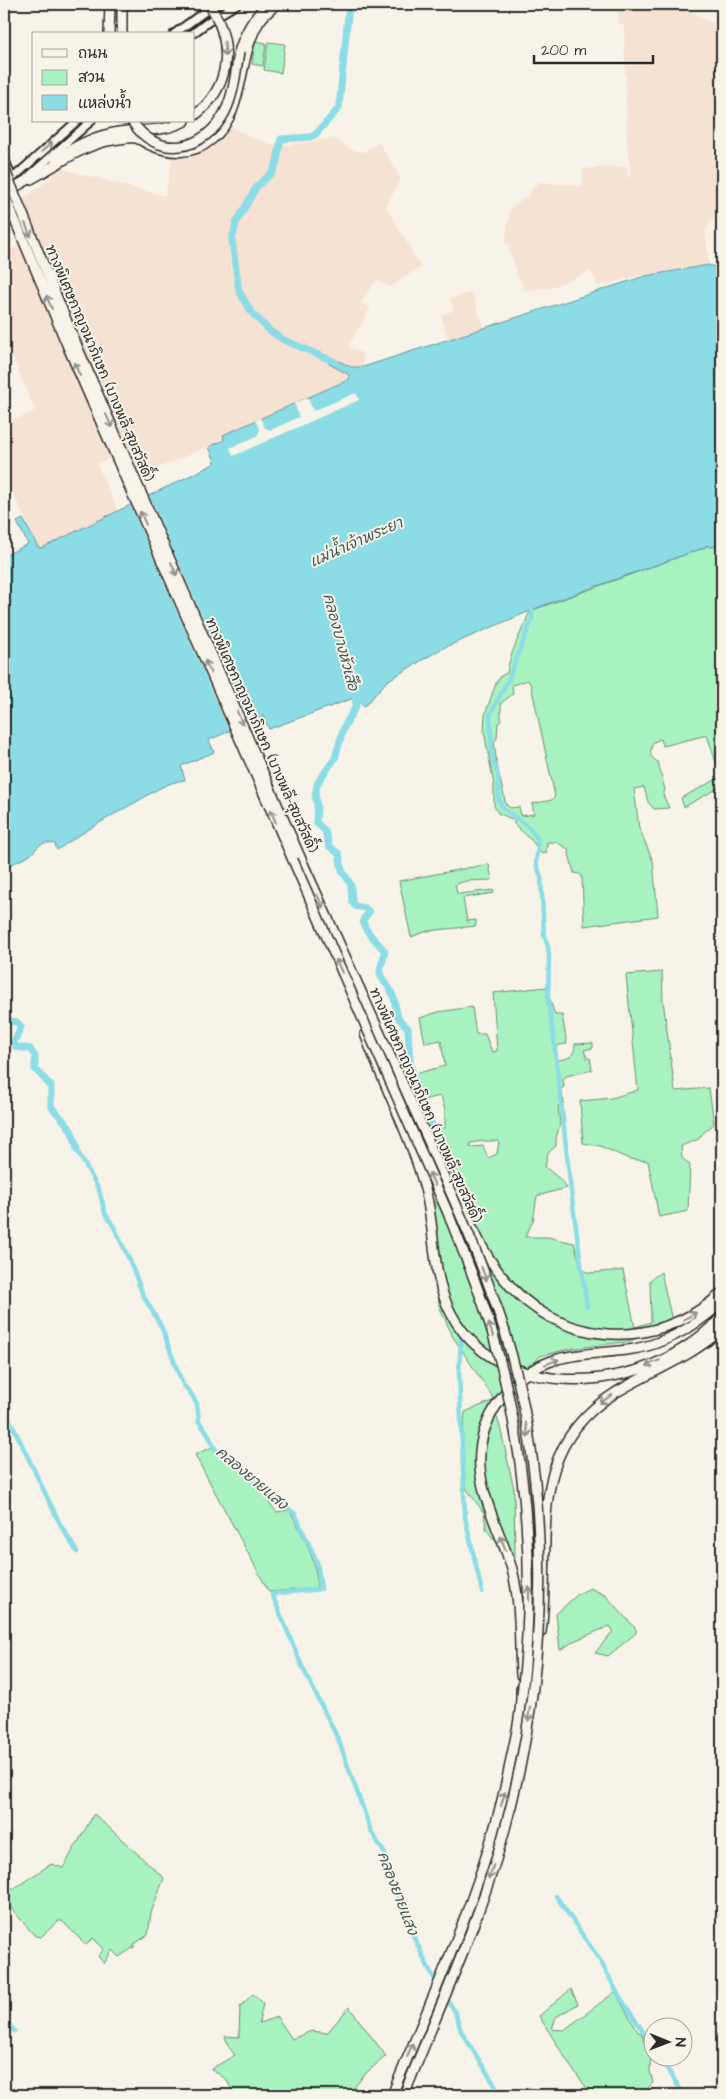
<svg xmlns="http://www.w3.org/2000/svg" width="726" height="2099" font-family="'Architects Daughter','Playpen Sans Thai',sans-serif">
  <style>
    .built { fill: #f5e2d3 }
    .green { fill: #a8f2c0; stroke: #6a8e76; fill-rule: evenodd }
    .water { fill: #8cdce6; stroke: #65959b }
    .pier { fill: #f7f3e8 }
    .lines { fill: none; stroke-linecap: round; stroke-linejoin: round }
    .canal { stroke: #8cdce6; stroke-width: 4.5 }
    .river { stroke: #8cdce6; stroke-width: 7 }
    .major-casing { stroke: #2b2b2b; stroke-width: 11 }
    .highway-casing { stroke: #2b2b2b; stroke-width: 12 }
    .major { stroke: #f7f3e8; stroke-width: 7 }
    .highway { stroke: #f7f3e8; stroke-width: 9 }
    .highway-bridge-casing { stroke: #2b2b2b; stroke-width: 12; stroke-linecap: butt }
    .highway-bridge { stroke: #f7f3e8; stroke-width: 9 }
    .oneway { stroke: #918f8a }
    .labels { text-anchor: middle; stroke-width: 4; stroke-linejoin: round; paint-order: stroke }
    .street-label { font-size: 14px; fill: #2b2b2b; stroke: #f7f3e8 }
    .water-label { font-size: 15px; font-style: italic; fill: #43575a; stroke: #f7f3e8 }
  </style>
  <rect width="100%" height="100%" fill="#f7f3e8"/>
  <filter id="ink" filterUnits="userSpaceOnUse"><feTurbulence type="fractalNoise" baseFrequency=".02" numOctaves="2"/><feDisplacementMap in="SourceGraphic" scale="10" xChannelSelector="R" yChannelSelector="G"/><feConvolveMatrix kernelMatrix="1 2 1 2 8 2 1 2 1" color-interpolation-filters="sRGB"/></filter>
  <g filter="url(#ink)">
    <!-- built -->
    <path class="built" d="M617,4h71l4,8 26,14 4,30 -4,38 1,14 -6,45 9,57 -17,19 4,36 -60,10 -5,-1 -46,12 -7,-15 -41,17 -25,2 -7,-13 -10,-33h-3l5,-35 19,-15 10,-12 44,4v-17l44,-3v9l4,3 -4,-34 -3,-119 -5,-1z
      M228,125l24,13 19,6 15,1 47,-7 19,12 11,2 16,-9 22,35 -15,28 35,61 -31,20 -13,-7 -17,23 11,4 -23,39 15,8v13h-12l-24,-11 2,8 19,10 2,5 -127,56 1,5 -94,40 -13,-25 -20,9 21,47 -76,37 -4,-1 -34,-73v-49l31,-14 -31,-74v-84l16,-8 4,-47 38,-29 103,27 7,-36 -9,-5h21l17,-3 13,-9z
      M471,292l14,36 -37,11 -7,-24 13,-5 -4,-11z"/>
    <!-- green -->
    <path class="green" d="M255,41l11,2 -3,23 -11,-2z
      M268,42l17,2 -4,29 -17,-3z
      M706,545l5,2 11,-2v241l-38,21 -3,-9 40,-21 -14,-42 -44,11 -2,-7 -8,3c-3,10 -5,14 5,20l7,28 -2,5 6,13 -15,1 -6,-7 -4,-15 -10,2 5,39 14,33 5,55 -74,10 -2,-49 -2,-3 -6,-1 -6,-24 -12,-7h-9l-1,11 -4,1 -10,-13 -18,-17v-4l-16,-7 -4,-7v-21l-10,-54 1,-16 11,-32 5,-7 6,-3c3,-22 15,-41 23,-62l176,-64zM528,680l3,5 24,111 -3,4 -20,4 2,10 -13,2 -2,-9 -8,1 -5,-3 -9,-40 -3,-23 3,-4 1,-15 3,-2v-18l12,-9 -1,-9z
      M489,864l3,16 -27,1 -10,4 2,8 2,1 34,-4 1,3 -31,5 4,23 9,-1v6l-49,5 -16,6 -12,-56z
      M662,972l1,28 12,91 34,-3 5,36 -12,10 -3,5 -18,7 1,12 8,7 -2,46 -29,6 -11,-56 -19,-2 -29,-13 -17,-3 -3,-42 32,-3 26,-8 -12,-115z
      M546,987l9,28h7l5,29 -8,1 -5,3 3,12c11,-1 18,-3 18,-16l18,-1v5l-9,2 3,8h3l2,12 -26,6 -3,4 1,7 -3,2 3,14 -6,3 2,18 -4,14v8l-8,7 -3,14 16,13 6,8 -30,8 -4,25 -8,16h22l27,6 8,27 8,3 33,-3 12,57 16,-5 -1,-42 11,-8 12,53 -30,12 -19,5 -55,7 -29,7 -14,17 -32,26 -41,-62 -14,-31 -7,-181 13,3v-18l-4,-14 -24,5 -11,-25 39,-10 -4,-26 -16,3 -5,-25 18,-6 34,-5 4,27h9l7,18 5,-1 -4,-58zM483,1141h16l-2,13 -9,4 -5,-12 -13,1v-4z
      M492,1401l8,26 14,62 1,69 -10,5 -6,-17 -13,-17 -2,-16 -18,-25 -4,-46 3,-30z
      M212,1447l61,50 -4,6 8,9 11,-2 5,6c11,23 25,46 24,72l-48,4 -74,-137z
      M590,1588l15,7 31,34v4l-28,23 -13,-3 18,-22 -3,-5 -34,14 -16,10 -4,-36 22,-20z
      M94,1814l70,64 -13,35 -3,22 -14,9v3l-15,10 -7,-7 -8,14 -6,-8 6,-7 -11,-11 -7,7 -24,-24h-4l-17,16 -6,-1 -31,-36v-5l47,-31 12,4z
      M571,1989l7,15 -22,13 -4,12 12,1 51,-38 23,40 3,1 10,20 -1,18 3,12 -12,12h-49l-21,-28 -32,-51z
      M253,1994l10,9 -4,20 18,-6 15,22 19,-8 16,2 22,-26 37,49 -20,17 -18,22h-113l-9,-16 -15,-10 24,-14 -7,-9 -3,-10 14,1 1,-30z"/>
    <!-- water -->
    <path class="water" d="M709,265l6,2 7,-1v279l-11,2 -5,-2v2l-162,58 -103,44 -54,32 -22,25 -14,-7 -82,30 -6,-13 -54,24 5,12 -33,14 4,14c-19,2 -33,13 -49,22 -27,15 -53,30 -79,48l-2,-6c-18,-5 -18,8 -28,13 -8,4 -16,7 -23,11v-312l24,-12 -11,-22 6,-3 15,28 4,1 172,-84 1,-3 -6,-14 15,-7 -1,-5 127,-56 -2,-5 -19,-10 -3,-9 25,12h12l282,-91z"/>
    <!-- pier -->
    <path class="pier" d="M356,393l3,7 -126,56 -3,-8 27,-12 3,-6 -5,-10 5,-2 5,10 6,2 28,-13 -5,-14 14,-5 5,13z
      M148,493l102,232 -20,8 -101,-231z"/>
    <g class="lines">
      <!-- canal -->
      <path class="canal" d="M532,604v15l-5,13 -19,48 -18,35 2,41 6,20 1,25 5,8 26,19 7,10 1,8 -2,17 5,14 3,57 4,13 1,9 -1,44 6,40 17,151 16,116
        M77,1150l22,40 6,23 9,14 16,34 13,34 18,31 22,59 7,7 7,12 2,18 8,10 8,17 80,65 22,48 4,27 -49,5 30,72 37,75 32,90 14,23 5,24 22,55 18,38 25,41 6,19 40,64
        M461,1339l-2,34 6,144 17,75
        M4,1413l6,7 50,104 17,28
        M556,1896l45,66 17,32 36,54
        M4,2019l10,12
        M659,2056l25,39"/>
      <!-- river -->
      <path class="river" d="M335,362l-51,-22 -14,-9 -18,-18 -13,-22 -7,-51 4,-17 21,-37 16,-14 4,-11 4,-22 29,-2 5,-2 24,-27 10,-104
        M355,693l1,13 -12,21 -9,31 -17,24 -3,12 2,12 -1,16 9,9 4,15 10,8 3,16 9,15 1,17 3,4 10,2 4,4c-1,2 -3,4 -5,6 -5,10 17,26 21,34 -1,7 -5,13 -5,20 1,9 9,13 12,21 7,16 -1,21 16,35l2,34 5,23 17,40
        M4,1020l13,2 4,5 -7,15 2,5 14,2 5,7v13l16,17v20c14,18 22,19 26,44"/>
      <defs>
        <path id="major" d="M174,34l41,-30
          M192,34l20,-15 25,-15
          M4,158l6,15
          M28,177l63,-56
          M4,186l73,-65"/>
        <path id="highway" d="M109,34l1,-30
          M122,34v-30
          M239,52c6,-20 14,-34 29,-48
          M56,160c22,-17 44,-27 72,-29 21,-1 38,0 57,-10
          M31,179c26,-14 53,-35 82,-39 8,-1 16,-3 23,-2 5,1 9,5 14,7 20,9 43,10 61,-5 36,-29 25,-81 48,-118 4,-7 12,-13 18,-18
          M15,187l21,-12
          M76,344l224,513 134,296
          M68,347l225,513
          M365,1034c19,52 46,102 60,155 11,41 6,89 27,126 43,79 160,79 229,35 15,-9 29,-21 41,-33
          M447,1175c18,33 30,71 54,100 56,73 154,78 221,18
          M541,1632c12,-90 -19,-181 74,-239 36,-22 75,-35 107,-64
          M521,1675c-2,-36 0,-71 -9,-106 -10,-33 -29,-66 -32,-101 -4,-48 31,-96 78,-109 32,-9 69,-4 101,-17 24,-9 44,-22 63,-40
          M392,2095c45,-109 97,-219 119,-336 5,-23 11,-48 10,-71"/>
      </defs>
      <!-- major casing -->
      <use href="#major" class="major-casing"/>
      <!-- highway casing -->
      <use href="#highway" class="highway-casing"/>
      <!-- major -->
      <use href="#major" class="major"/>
      <!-- highway -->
      <use href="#highway" class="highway"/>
      <defs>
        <path id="highway-bridge" d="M194,116c38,-29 40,-74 15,-112
          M132,121c25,40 73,30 93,-9 9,-18 11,-41 14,-60
          M4,168l72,176
          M4,194l64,153
          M293,860l155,353c16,41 34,82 46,125 33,117 42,236 28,357
          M404,2095c34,-85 74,-170 99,-259 46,-161 51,-343 2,-504 -20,-63 -47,-124 -74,-184"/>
      </defs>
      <!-- highway-bridge casing -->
      <use href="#highway-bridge" class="highway-bridge-casing"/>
      <!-- highway-bridge -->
      <use href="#highway-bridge" class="highway-bridge"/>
    </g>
    <!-- one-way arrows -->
    <defs><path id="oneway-shaft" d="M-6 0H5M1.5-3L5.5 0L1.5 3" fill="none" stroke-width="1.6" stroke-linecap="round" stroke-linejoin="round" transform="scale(1.25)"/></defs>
    <g class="oneway">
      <use href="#oneway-shaft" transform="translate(225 49) rotate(86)"/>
      <use href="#oneway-shaft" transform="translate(47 147) rotate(-42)"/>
      <use href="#oneway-shaft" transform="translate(28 230) rotate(68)"/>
      <use href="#oneway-shaft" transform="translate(49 302) rotate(-113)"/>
      <use href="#oneway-shaft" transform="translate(77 369) rotate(-114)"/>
      <use href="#oneway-shaft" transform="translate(109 421) rotate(66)"/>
      <use href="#oneway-shaft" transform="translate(143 518) rotate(-114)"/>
      <use href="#oneway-shaft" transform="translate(174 569) rotate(66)"/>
      <use href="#oneway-shaft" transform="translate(208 667) rotate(-114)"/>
      <use href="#oneway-shaft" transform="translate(240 718) rotate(66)"/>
      <use href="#oneway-shaft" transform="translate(273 816) rotate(-114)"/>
      <use href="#oneway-shaft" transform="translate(320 901) rotate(66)"/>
      <use href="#oneway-shaft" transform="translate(339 966) rotate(-114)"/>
      <use href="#oneway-shaft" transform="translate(432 1179) rotate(-114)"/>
      <use href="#oneway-shaft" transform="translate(484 1274) rotate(70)"/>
      <use href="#oneway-shaft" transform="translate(690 1316) rotate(-29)"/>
      <use href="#oneway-shaft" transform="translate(491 1330) rotate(-108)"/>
      <use href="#oneway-shaft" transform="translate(552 1362) rotate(-20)"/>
      <use href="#oneway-shaft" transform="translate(653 1363) rotate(158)"/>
      <use href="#oneway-shaft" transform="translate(606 1399) rotate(145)"/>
      <use href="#oneway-shaft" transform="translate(527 1430) rotate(81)"/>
      <use href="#oneway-shaft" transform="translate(503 1543) rotate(-110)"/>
      <use href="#oneway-shaft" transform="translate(529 1594) rotate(-90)"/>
      <use href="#oneway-shaft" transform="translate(529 1714) rotate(98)"/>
      <use href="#oneway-shaft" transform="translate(503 1799) rotate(-74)"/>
      <use href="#oneway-shaft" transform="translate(491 1872) rotate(109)"/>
      <use href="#oneway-shaft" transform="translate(410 2050) rotate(-68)"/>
    </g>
  </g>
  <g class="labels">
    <!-- street labels -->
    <g class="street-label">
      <text transform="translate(100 363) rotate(67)" y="5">ทางพิเศษกาญจนาภิเษก (บางพลี-สุขสวัสดิ์)</text>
      <text transform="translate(262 735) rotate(66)" y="5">ทางพิเศษกาญจนาภิเษก (บางพลี-สุขสวัสดิ์)</text>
      <text transform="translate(426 1105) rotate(66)" y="5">ทางพิเศษกาญจนาภิเษก (บางพลี-สุขสวัสดิ์)</text>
    </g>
    <!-- water labels -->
    <g class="water-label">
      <text transform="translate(356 542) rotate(-24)" y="5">แม่น้ำเจ้าพระยา</text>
      <text transform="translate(341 642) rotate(75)" y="5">คลองบางหัวเสือ</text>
      <text transform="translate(252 1478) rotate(40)" y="5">คลองยายแสง</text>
      <text transform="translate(398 1893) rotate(69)" y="5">คลองยายแสง</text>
    </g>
  </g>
  <!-- margin -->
  <rect width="726" height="2099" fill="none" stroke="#f7f3e8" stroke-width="20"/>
  <rect x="10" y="10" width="706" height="2079" fill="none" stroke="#2b2b2b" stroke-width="2" filter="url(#ink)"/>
  <!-- legend -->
  <rect x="32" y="32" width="162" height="90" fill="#f7f3e8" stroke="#a5a39c"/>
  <rect x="42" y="49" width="25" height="8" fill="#f7f3e8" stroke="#a5a39c"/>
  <text x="78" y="58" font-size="15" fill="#2b2b2b">ถนน</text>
  <rect x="42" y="70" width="25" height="15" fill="#a8f2c0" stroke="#a5a39c"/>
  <text x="78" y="82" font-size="15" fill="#2b2b2b">สวน</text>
  <rect x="42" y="95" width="25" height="15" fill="#8cdce6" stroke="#a5a39c"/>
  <text x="78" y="108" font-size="15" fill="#2b2b2b">แหล่งน้ำ</text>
  <!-- north arrow -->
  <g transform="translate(668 2042) rotate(91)"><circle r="24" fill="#f7f3e8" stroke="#a5a39c"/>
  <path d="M0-4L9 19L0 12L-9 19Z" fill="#2b2b2b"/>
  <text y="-8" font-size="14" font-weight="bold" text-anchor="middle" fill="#2b2b2b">N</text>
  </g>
  <!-- scale -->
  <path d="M534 55v8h119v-8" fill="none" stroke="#2b2b2b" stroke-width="2.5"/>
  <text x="541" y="55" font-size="15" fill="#2b2b2b" stroke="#f7f3e8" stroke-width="4" paint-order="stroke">200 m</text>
</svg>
